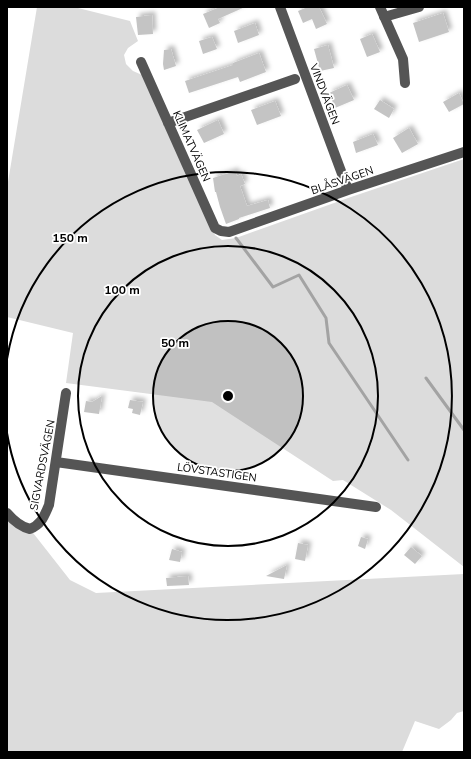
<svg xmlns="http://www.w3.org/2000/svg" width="471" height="759" font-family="'Nunito Sans',sans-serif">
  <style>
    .green { fill: #dcdcdc }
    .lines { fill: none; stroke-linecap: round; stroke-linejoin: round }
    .stream { stroke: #a3a3a3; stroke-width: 3 }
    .building { fill: #c4c4c4; filter: url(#shadow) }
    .minor { stroke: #555; stroke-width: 10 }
    .ring { fill: none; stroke: #000; stroke-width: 2 }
    .labels { text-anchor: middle; stroke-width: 3.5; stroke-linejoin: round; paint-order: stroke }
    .street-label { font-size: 11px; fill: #000; stroke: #fff }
    .centre { fill: #000; stroke: #fff; stroke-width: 2 }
    .ring-label { font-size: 12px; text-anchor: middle; font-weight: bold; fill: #000; stroke: #fff; stroke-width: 3.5; stroke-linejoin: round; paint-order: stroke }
  </style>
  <defs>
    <filter id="shadow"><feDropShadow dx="3.5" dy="-3.5" stdDeviation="2" flood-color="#0004"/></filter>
  </defs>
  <rect width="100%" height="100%" fill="#fff"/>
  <!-- green -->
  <path class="green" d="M37,7h37l56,14 8,20 -10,7 -4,7 2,9 7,7 9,4 22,50 51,110 7,5 14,-2 115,-41 113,-38v408l-73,-57 -48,-30 -10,1 -121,-79 -146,-19 7,-50 -66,-16v-129z
    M7,513l23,16 40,51 26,13 368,-19v137l-7,2 -6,7 -12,9 -24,-8 -13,31h-395z"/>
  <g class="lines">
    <!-- stream -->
    <path class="stream" d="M236,238l37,49 26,-12 27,43 3,25 79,117
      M426,378l38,52"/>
  </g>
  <!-- building -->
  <path class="building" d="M220,7h25l-27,12 2,4 -11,5 -6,-14z
    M308,7h11l8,17 -11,5 -4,-10 -9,4 -5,-12z
    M443,13l6,19 -30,10 -6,-19z
    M152,15l1,19 -15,1 -2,-18z
    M255,23l4,12 -21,8 -4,-12z
    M372,34l8,18 -13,5 -7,-18z
    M212,37l5,12 -14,5 -4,-13z
    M328,45l6,23 -14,3 -6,-22z
    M171,49l5,17 -12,4 -1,-6 1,-14z
    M259,53l7,19 -26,10 -2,-5 -49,16 -4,-12 48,-16v-2z
    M347,85l7,15 -19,8 -6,-15z
    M459,93l5,11 -15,8 -6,-10z
    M380,100l14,9 -5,9 -15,-9z
    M275,101l6,15 -24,9 -6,-15z
    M218,120l6,14 -20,9 -7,-13z
    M409,128l9,16 -16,9 -9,-15z
    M373,134l5,11 -22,8 -3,-11z
    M235,171l2,5 4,-2 4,10 -5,2 7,20 21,-6 2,8 -31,10v1l-13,5 -6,-17 -4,-15h-1l-2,-14z
    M102,396l-3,18 -15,-2 2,-11 6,1z
    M130,400l13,2 -3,13 -8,-2 1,-4 -5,-1z
    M361,537l7,2 -3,10 -7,-3z
    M298,543l10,2 -3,16 -10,-2z
    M411,547l11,9 -7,8 -11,-9z
    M172,549l10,3 -2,10 -11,-2z
    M287,565l-3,14 -18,-3z
    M188,576l1,9 -22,1 -1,-8z"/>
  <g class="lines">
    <!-- minor -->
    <path class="minor" d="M280,7l68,183
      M380,7l23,52 2,24
      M384,17l35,-10
      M141,62l74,166 6,3 8,1 119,-42 116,-38
      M168,123l127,-44
      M56,462l320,45
      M7,513c6,7 14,14 23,16 12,-5 14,-13 19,-24l17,-112"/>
  </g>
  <!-- distance rings -->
  <circle cx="228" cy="396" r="75" fill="#000" fill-opacity=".12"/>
  <g class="ring">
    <circle cx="228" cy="396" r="75"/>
    <circle cx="228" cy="396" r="150"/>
    <path d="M7 359A224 224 0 1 1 7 433"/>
  </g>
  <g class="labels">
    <!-- street labels -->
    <g class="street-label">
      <text transform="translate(325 94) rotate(69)" y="4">VINDVÄGEN</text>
      <text transform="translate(192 146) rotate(66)" y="4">KLIMATVÄGEN</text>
      <text transform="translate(342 180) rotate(-19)" y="4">BLÅSVÄGEN</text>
      <text transform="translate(42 465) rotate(-79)" y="4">SIGVARDSVÄGEN</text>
      <text transform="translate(217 472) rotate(8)" y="4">LÖVSTASTIGEN</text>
    </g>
  </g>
  <circle cx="228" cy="396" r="6" class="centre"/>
  <g class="ring-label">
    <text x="70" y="242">150 m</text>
    <text x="122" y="294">100 m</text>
    <text x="175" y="347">50 m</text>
  </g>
  <!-- border -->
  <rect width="471" height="759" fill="none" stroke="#000000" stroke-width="16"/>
</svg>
